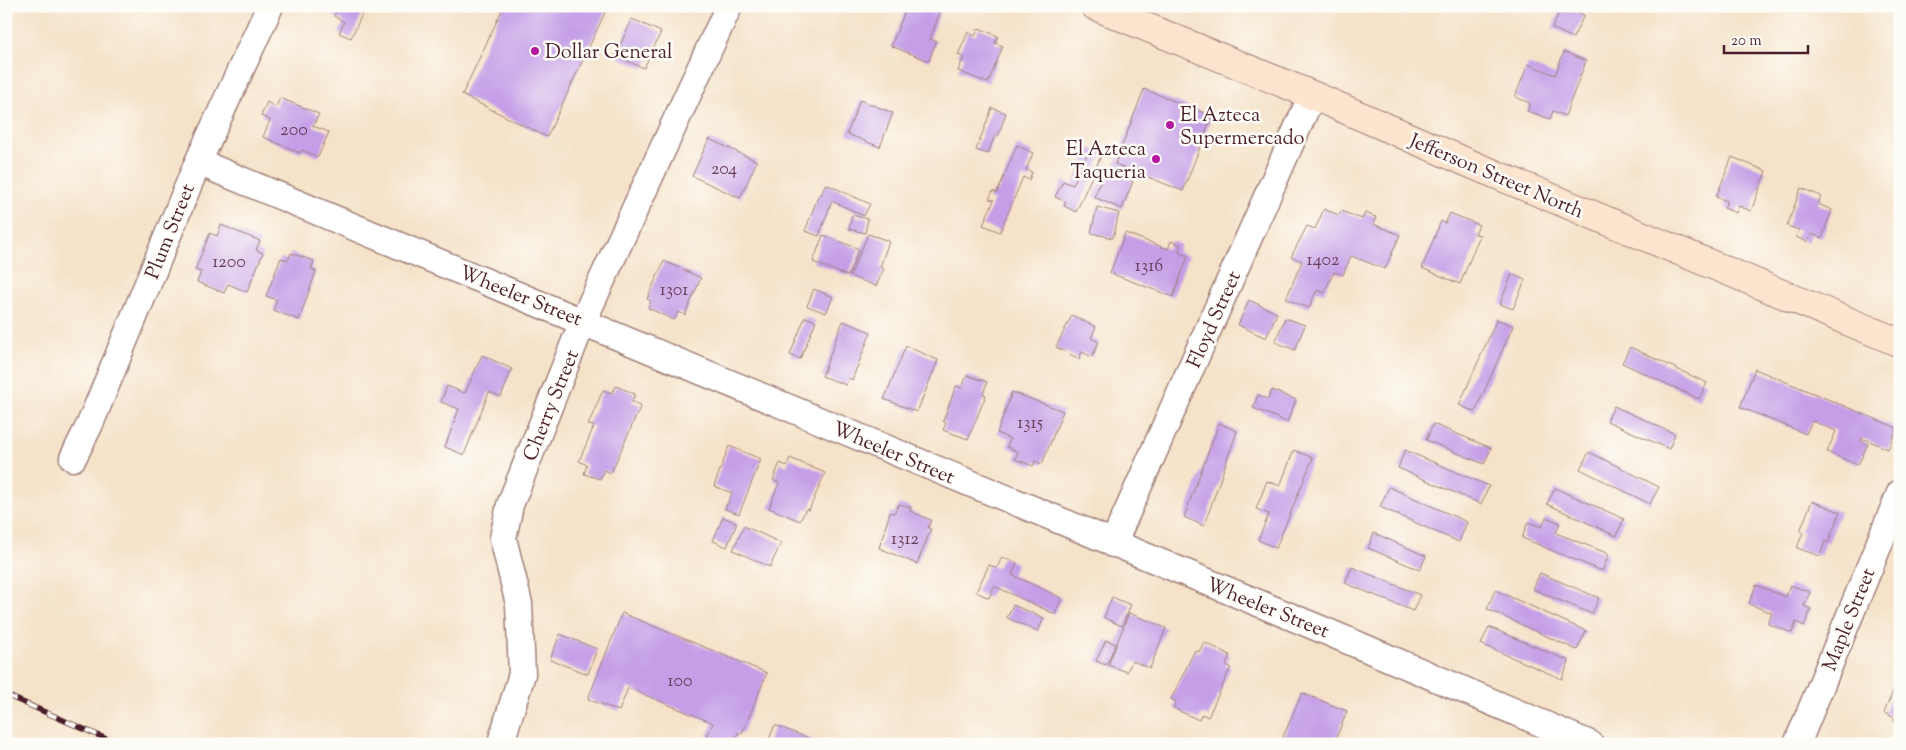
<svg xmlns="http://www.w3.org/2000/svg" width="1906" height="750" font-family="'Sorts Mill Goudy',serif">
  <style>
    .building { fill: #c49ee7 }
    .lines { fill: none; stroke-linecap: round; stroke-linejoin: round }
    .street-casing { stroke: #a0807a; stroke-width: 29 }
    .secondary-casing { stroke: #a0807a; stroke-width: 30 }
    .street { stroke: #fff; stroke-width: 26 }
    .secondary { stroke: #fce5cf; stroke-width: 28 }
    .rail-casing { stroke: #4a1f2b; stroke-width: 5.5 }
    .rail { stroke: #fdfcf7; stroke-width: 4; stroke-dasharray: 11; stroke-linecap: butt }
    .poi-dot { fill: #b5179e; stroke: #fdfcf7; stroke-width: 2 }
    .labels { text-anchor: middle; stroke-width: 5; stroke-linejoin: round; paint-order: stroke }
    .number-label { font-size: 18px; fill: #683f5a }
    .poi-label { font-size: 20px; fill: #4a1f2b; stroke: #fdfcf7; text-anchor: start }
    .street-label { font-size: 20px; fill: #4a1f2b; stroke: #fdfcf7 }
  </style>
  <rect width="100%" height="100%" fill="#fdfcf7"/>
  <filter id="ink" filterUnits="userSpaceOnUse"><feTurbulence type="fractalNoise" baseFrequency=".02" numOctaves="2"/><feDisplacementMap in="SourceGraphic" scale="10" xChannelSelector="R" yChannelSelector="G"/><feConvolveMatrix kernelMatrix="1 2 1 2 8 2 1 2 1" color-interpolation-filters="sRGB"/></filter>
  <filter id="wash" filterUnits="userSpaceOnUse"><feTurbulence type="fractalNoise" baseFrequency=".0096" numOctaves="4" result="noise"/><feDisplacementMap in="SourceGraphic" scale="20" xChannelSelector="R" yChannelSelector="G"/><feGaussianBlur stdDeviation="1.12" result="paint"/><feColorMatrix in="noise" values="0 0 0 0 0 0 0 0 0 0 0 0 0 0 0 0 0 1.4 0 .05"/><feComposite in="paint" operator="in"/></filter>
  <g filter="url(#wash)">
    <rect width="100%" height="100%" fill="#f5e2c8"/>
    <g id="blocks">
      <!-- building -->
      <path class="building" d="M339,6l11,5 2,-5h14l-15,32 -12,-5 5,-11 -10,-6z
        M504,6h104l-61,131 -85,-42z
        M907,6h24l10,4 -11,29 6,2 -7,20 -38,-15z
        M1562,6l22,9 -11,23 -21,-10z
        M632,19l29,13 -17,36 -29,-12z
        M979,28l19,8 -3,7 8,3 -15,37 -30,-12 6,-14 -6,-2 10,-23 7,4z
        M1564,52l22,9 -21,55 -12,-5 -3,8 -23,-8 3,-8 -15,-6 13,-33 27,11z
        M1144,89l68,27 -29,75 -68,-27z
        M280,98l39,16 -6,12 16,6 -11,25 -16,-7 -2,3 -37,-16 7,-17 -9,-4 6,-14 9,5z
        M860,100l33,13 -13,34 -33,-13z
        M992,108l14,5 -8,23 -3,-1 -7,19 -12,-4z
        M709,139l48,22 -17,37 -48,-22z
        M1017,145l16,8 -7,17 6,2 -3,8 -6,-3 -23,55 -17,-7 11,-25 -5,-1 4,-8 4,2z
        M1090,148l12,6 -26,58 -12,-6 2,-4 -11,-5 8,-16 10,4z
        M1732,157l34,14 -15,40 -12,-5 -3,7 -12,-5 3,-7 -11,-4z
        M1106,170l27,11 -11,28 -28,-12z
        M826,184l44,20 -6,12 -32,-15 -13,35 -14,-5 14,-37 2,1z
        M1801,188l20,8 -3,8 14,6 -10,28 -11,-4 -3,8 -12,-5 3,-7 -12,-4z
        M1097,207l22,6 -6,25 -22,-5z
        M1324,209l15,6 2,-4 21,8 3,-6 11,4 -3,7 27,11 -15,34 -34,-13 -8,19 -9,-3 -10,21 -7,-3 -8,18 -23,-9 16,-38 -11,-4 16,-31 8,3z
        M1450,213l29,12 -4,9 5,1 -20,49 -38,-16 19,-47 4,2z
        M852,215l16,4 -3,14 -16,-4z
        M221,225l39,16 -4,9 7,3 -16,39 -19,-8 -4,9 -27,-11 4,-10 -6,-2 15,-37 7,3z
        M1125,233l43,16 3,-8 10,4 -3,7 10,4 -15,41 -63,-24z
        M868,234l21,7 -9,26 4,2 -8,17 -26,-10z
        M823,235l36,14 -11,27 -35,-14z
        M291,253l23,8 -3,8 5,2 -17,49 -26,-10 4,-10 -11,-4 15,-38 7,2z
        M664,261l37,17 -16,37 -7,-3 -4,8 -26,-12 3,-7 -4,-2z
        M1512,274l13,6 -12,29 -13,-5z
        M814,289l19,8 -7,16 -19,-7z
        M1249,300l28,13 -11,25 -28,-13z
        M1072,315l24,12 -5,11 8,4 -7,15 -10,-5 -3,7 -23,-12z
        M805,317l11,4 -16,38 -10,-4z
        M1285,318l20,7 -10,25 -20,-8z
        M1497,319l16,7 -38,86 -16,-7z
        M843,321l28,11 -19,48 -4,-2 -2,7 -24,-9z
        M906,346l32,14 -21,52 -33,-13z
        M1630,347l77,36 -8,16 -77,-36z
        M482,355l30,14 -11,28 -12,-5 -25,63 -19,-8 14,-38 -18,-7 6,-16 18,7z
        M1755,369l142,59 -9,21 -26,-11 -1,3 7,3 -10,21 -31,-13 9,-21 -24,-10 -6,13 -66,-27z
        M967,375l20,7 -4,12 3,1 -18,44 -25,-9 3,-7 -3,-2 13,-35 6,2z
        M616,386l19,8 -3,8 9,3 -30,68 -7,-3 -4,9 -16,-5 3,-9 -8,-4 15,-35 -6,-1 15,-35 9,3z
        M1272,390l24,10 -9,22 -34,-14 5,-13 10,4z
        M1012,392l51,19 -21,53 -7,-3 -2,5 -18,-7 3,-7 -11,-5 3,-8 -13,-6z
        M1614,406l61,28 -6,15 -62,-28z
        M1219,423l18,8 -33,95 -20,-9z
        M1433,424l58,24 -7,16 -58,-24z
        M729,446l32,13 -22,55 -14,-5 7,-16 -18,-7z
        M1294,450l19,8 -37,90 -18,-8 11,-26 -13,-5 11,-28 13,5z
        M1405,450l84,36 -8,18 -83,-36z
        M1589,452l70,35 -9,17 -70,-35z
        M790,458l35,15 -16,37 -3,-1 -6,12 -31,-13 10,-25 -6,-3 7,-17 7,3z
        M1389,487l78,35 -8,20 -79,-35z
        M1555,488l69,31 -8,17 -69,-32z
        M1812,501l28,11 -12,31 -3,-2 -5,15 -23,-8 6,-16 -3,-1z
        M899,504l12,3 -1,4 21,9 -3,8 3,1 -14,35 -38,-16 11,-36 4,1z
        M723,517l14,6 -10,24 -14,-6z
        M1546,517l14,6 -4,10 53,21 -7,17 -80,-33 6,-16 14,5z
        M744,526l37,17 -11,24 -37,-17z
        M1374,533l52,23 -6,14 -52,-22z
        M1002,557l15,6 -5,12 50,23 -7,16 -61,-28 -5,12 -13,-6 13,-27 8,3z
        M1352,567l68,28 -7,16 -68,-28z
        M1540,573l59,25 -7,16 -59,-25z
        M1756,585l30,12 4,-12 20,7 -6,14 7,3 -7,17 -8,-4 -4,11 -24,-9 4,-11 -23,-9z
        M1495,590l91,41 -9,19 -90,-41z
        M1112,597l19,8 -9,21 -18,-8z
        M1013,605l31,13 -6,13 -31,-13z
        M622,613l145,60 -25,61 -4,-1 -5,11h-7l-19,-8 6,-13 -85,-35 -9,23 -31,-12z
        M1129,613l37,15 -16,40 -18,-7 -5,11 -19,-7z
        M1489,627l80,34 -7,18 -81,-35z
        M560,634l37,15 -9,25 -38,-14z
        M1106,640l10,4 -10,21 -10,-4z
        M1204,642l26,13 -4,10 5,2 -23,50 -6,-3 -3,6 -26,-12 3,-6 -5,-3 24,-49 4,2z
        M1896,684l4,2v39l-6,-3 1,-4 -11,-5z
        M1302,693l45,18 -13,33h-54z
        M775,725l48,19h-56z"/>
    </g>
  </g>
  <g filter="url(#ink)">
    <use href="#blocks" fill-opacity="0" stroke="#a0807a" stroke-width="1"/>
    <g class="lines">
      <defs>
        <path id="street" d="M198,162l1125,468 267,114
          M73,458l17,-34 108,-262 72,-156
          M1113,544l199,-449
          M502,739l20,-65 -3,-70 -16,-66 7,-33 73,-184 146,-315
          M1797,744l103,-251"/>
        <path id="secondary" d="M1095,6l217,89 161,70 427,178"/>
      </defs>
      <!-- street casing -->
      <use href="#street" class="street-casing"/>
      <!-- secondary casing -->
      <use href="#secondary" class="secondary-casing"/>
      <!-- street -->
      <use href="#street" class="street"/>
      <!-- secondary -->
      <use href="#secondary" class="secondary"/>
      <defs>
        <path id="rail" d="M6,695l112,49"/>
      </defs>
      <!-- rail casing -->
      <use href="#rail" class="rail-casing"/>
      <!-- rail -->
      <use href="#rail" class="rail"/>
    </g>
  </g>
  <!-- markers -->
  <g class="poi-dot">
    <circle cx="535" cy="51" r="5"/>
    <circle cx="1170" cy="125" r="5"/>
    <circle cx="1156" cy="159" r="5"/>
  </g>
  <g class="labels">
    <!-- number labels -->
    <g class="number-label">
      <text x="294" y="135">200</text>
      <text x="724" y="174">204</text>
      <text x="1323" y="265">1402</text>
      <text x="229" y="267">1200</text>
      <text x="1149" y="271">1316</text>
      <text x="674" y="295">1301</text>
      <text x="1030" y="428">1315</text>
      <text x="905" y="544">1312</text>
      <text x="680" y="686">100</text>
    </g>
    <!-- poi labels -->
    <g class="poi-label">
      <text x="545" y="58">Dollar General</text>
      <text x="1180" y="121">El Azteca<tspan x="1180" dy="23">Supermercado</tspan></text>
      <text x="1146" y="155" text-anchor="end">El Azteca<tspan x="1146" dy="23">Taqueria</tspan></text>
    </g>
    <!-- street labels -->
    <g class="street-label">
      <text transform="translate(1497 175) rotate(23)" y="7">Jefferson Street North</text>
      <text transform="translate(169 231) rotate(-68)" y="7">Plum Street</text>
      <text transform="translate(521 295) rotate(22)" y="7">Wheeler Street</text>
      <text transform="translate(1213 319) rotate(-66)" y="7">Floyd Street</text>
      <text transform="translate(550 405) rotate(-68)" y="7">Cherry Street</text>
      <text transform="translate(894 452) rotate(23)" y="7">Wheeler Street</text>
      <text transform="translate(1268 607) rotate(22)" y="7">Wheeler Street</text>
      <text transform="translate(1848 619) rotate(-68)" y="7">Maple Street</text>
    </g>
  </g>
  <!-- margin -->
  <rect width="1906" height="750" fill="none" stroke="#fdfcf7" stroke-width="25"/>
  <!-- scale -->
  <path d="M1724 45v8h84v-8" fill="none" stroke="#4a1f2b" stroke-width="2.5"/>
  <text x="1731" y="45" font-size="15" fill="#4a1f2b" stroke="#fdfcf7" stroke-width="4" paint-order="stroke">20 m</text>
</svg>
